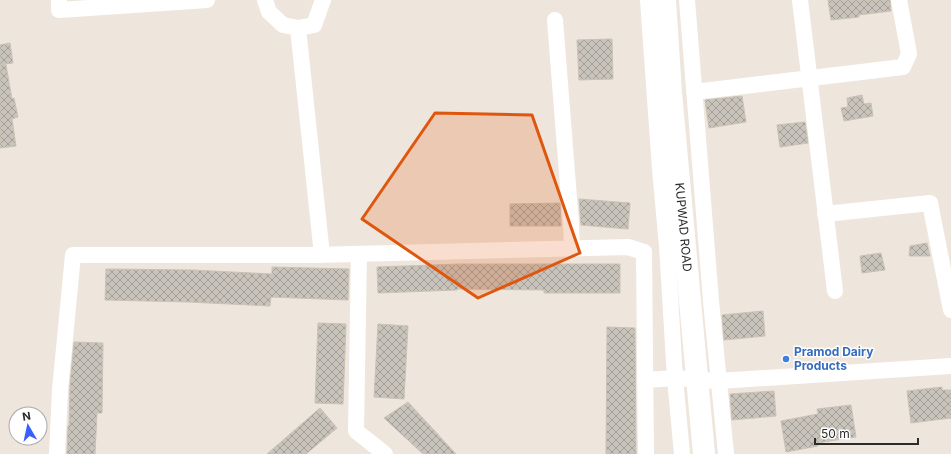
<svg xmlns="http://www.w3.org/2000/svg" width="951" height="454" font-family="Inter,sans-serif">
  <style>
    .building { fill: url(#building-cross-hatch); stroke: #cac2b5 }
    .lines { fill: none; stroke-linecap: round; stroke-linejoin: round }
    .street { stroke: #fff; stroke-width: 16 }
    .secondary { stroke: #fff; stroke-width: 22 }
    .marked { fill: #df570e; fill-opacity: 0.2; stroke: #df570e; stroke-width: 3; stroke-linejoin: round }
    .shop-dot { fill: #3f7fe0; stroke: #fff; stroke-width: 1.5 }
    .labels { text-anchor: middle; stroke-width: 3; stroke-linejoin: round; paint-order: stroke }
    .street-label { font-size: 12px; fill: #2b2b2b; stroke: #fff }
    .shop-label { font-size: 12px; font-weight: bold; fill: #366cbe; stroke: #fff; text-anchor: start }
  </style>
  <defs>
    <pattern id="building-cross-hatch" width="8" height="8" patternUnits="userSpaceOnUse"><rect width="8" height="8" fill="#c9c4bb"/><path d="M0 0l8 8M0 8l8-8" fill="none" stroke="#a39f98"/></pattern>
  </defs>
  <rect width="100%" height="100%" fill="#eee6dc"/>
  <!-- building -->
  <path class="building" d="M828,0h62l1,11 -32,4v2l-28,3z
    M612,39l1,40 -34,1 -2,-40z
    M10,43l3,20 -13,2v-20z
    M0,65h6l6,34 2,-1 4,19 -6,2 4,27 -16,2z
    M862,95l2,9 7,-1 2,13 -29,5 -3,-13 7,-1 -1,-9z
    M742,96l4,26 -37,6 -4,-28z
    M805,122l3,21 -28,4 -3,-22z
    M579,199l51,4 -2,26 -47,-4z
    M560,203l1,23h-51v-22z
    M927,243l3,13h-21l1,-10z
    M881,253l4,17 -23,3 -2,-17z
    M460,264h160v29h-76v-3l-87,-1v1l-79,3 -1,-26z
    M272,267l77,2 -1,31 -77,-3 -1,9 -82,-4 -83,-2 1,-31 87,1 79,4z
    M763,311l2,25 -41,4 -2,-25z
    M318,323l28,1 -3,80 -28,-1z
    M378,324l30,2 -4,73 -30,-2z
    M607,327l28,1 1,126h-30z
    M74,342l29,1 -1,70h-5l-2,41h-28l1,-28h1l1,-41z
    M942,387v3h9v28l-40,5 -4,-32z
    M774,391l2,25 -44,4 -2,-26z
    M408,402l48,52h-33l-39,-36z
    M851,405l5,32 -39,6 1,3 -32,6 -5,-31 37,-7 -1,-5z
    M320,408l17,20 -31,26h-39z"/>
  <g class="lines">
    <!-- street -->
    <path class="street" d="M59,0v10l148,-10
      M265,0l4,12 14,13 15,3 16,-3 9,-25
      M648,0l12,169 7,77 8,132 7,76
      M687,0l24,301 15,153
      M800,0l35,291
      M555,20l16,204 1,24
      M298,28l24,227
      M694,92l209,-25 6,-13 -10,-54
      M825,214l105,-11 21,107
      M359,254l-3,177 29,23
      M646,380l29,-2 43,3 233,-15
      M57,454l3,-64 13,-135h240l315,-8 16,5 2,202"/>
    <!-- secondary -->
    <path class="secondary" id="s1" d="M665,0l6,93 33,361"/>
  </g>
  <!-- marked area -->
  <path class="marked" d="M435,113l97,2 48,138 -102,45 -116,-79z"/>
  <!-- markers -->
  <circle class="shop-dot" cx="786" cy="359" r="4"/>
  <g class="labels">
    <!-- street labels -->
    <g class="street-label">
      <text dy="4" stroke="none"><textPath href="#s1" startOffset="228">KUPWAD ROAD</textPath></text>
    </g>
    <!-- shop labels -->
    <g class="shop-label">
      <text x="794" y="356">Pramod Dairy<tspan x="794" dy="14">Products</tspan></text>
    </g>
  </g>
  <!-- north arrow -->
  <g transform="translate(28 426) rotate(351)"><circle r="19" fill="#ffffff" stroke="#aaaaaa"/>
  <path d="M0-3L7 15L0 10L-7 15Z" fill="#3960ff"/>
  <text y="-6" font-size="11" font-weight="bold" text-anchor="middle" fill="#2b2b2b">N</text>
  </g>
  <!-- scale -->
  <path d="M815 438v6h103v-6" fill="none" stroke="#2b2b2b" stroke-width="2"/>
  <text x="821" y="438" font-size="12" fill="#2b2b2b" stroke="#ffffff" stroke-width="3" paint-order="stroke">50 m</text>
</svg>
